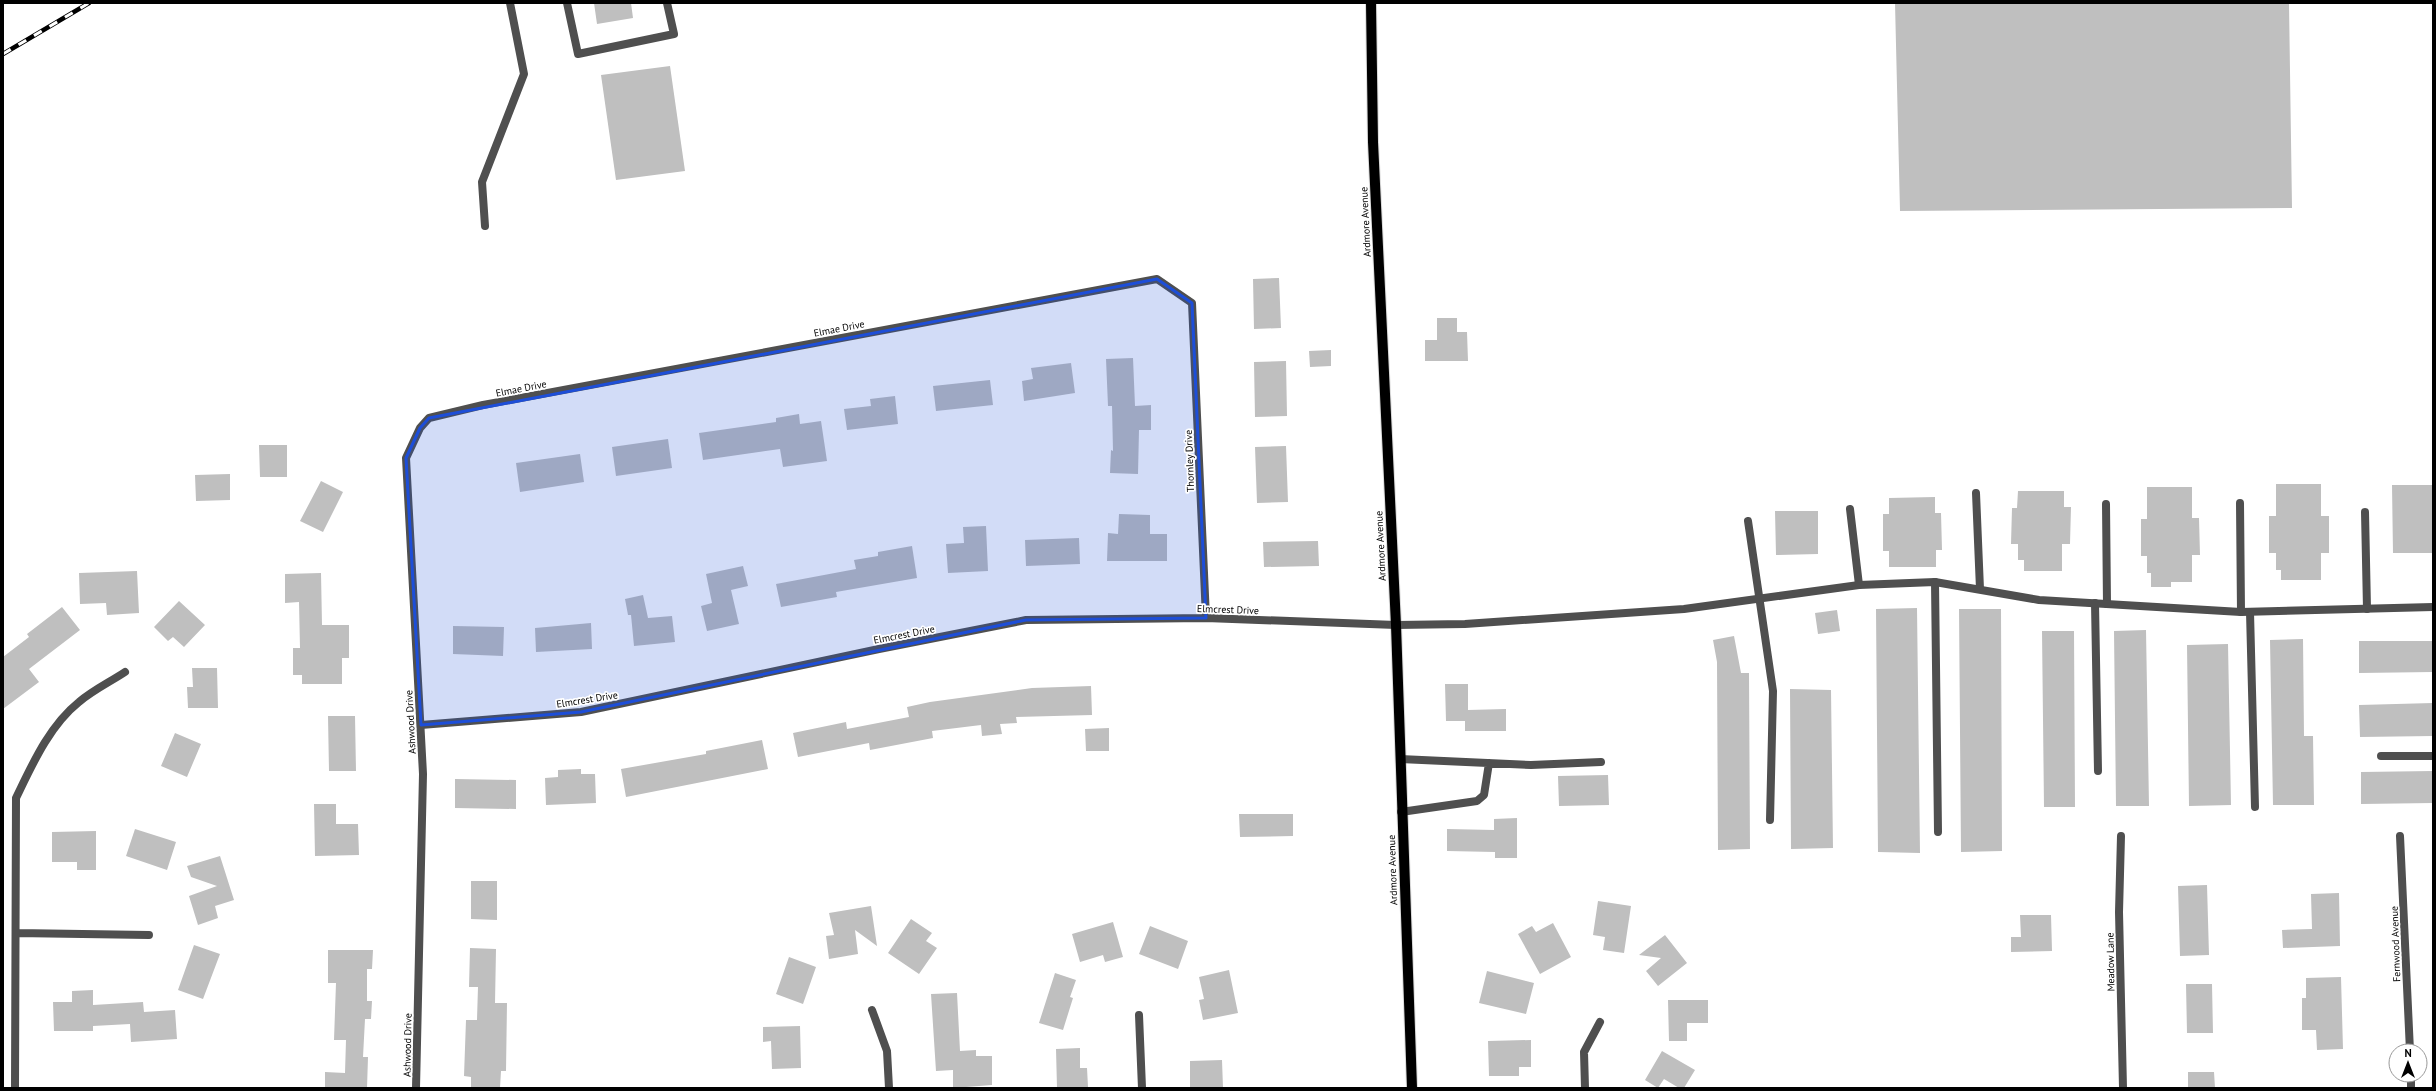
<svg xmlns="http://www.w3.org/2000/svg" width="2436" height="1091" font-family="'PT Sans',sans-serif">
  <style>
    .building { fill: #bfbfbf }
    .lines { fill: none; stroke-linecap: round; stroke-linejoin: round }
    .primary-casing { stroke: #dbdbdb; stroke-width: 12 }
    .service { stroke: #4f4f4f; stroke-width: 8 }
    .minor { stroke: #4f4f4f; stroke-width: 8 }
    .primary { stroke: #000; stroke-width: 10 }
    .rail-casing { stroke: #000; stroke-width: 4.5 }
    .rail { stroke: #fff; stroke-width: 3; stroke-dasharray: 9; stroke-linecap: butt }
    .marked { fill: #1d4ed8; fill-opacity: 0.2; stroke: #1d4ed8; stroke-width: 3; stroke-linejoin: round }
    .labels { text-anchor: middle; stroke-width: 3.5; stroke-linejoin: round; paint-order: stroke }
    .street-label { font-size: 10px; fill: #000; stroke: #fff }
  </style>
  <rect width="100%" height="100%" fill="#fff"/>
  <!-- building -->
  <path class="building" d="M594,3h37l2,15 -36,6z
    M1895,3h394l3,205 -392,3z
    M670,66l15,105 -69,9 -15,-105z
    M1279,278l2,50 -27,1 -1,-50z
    M1437,318h20v14h10l1,29h-43v-21h12z
    M1331,350v16l-21,1 -1,-16z
    M1133,358l2,48 16,-1v25h-12l-1,44 -28,-1 1,-23 2,1 -1,-45h-4l-2,-47z
    M1286,361l1,55 -32,1 -1,-55z
    M1071,363l4,30 -51,8 -2,-20 11,-2 -2,-11z
    M990,380l3,25 -57,6 -3,-25z
    M895,396l3,28 -51,6 -3,-21 27,-3 -1,-7z
    M799,414l1,10 21,-3 6,40 -44,6 -3,-18 -77,11 -4,-27 77,-11v-4z
    M668,439l4,29 -56,8 -4,-29z
    M259,445h28v32h-27z
    M1286,446l2,56 -31,1 -2,-56z
    M580,454l4,28 -64,10 -4,-29z
    M230,474v26l-34,1 -1,-26z
    M321,481l22,11 -20,40 -23,-11z
    M2276,484h45v32h8v37h-8v27h-40v-10h-5v-17h-7v-37h7z
    M2392,485h41v68h-40z
    M2147,487h45v31h7l1,37h-8v27h-21v5h-20v-14h-4v-17h-6v-37h6z
    M2018,491h46v16h7l-1,37h-8v27h-38v-11h-6v-16h-7l1,-36h5z
    M1935,497v16h6l1,37h-6v17h-47v-16h-6v-37h6v-16z
    M1775,511h43v43l-42,1z
    M1119,514l31,1v19h17v27h-60l1,-28 10,1z
    M986,526l2,45 -40,2 -2,-29 18,-1 -1,-16z
    M1079,538l1,26 -54,2 -1,-26z
    M1318,541l1,25 -55,1 -1,-25z
    M912,546l5,32 -81,14 1,5 -56,10 -5,-23 80,-15 -2,-9 24,-4v-4z
    M743,566l5,20 -17,4 8,34 -32,7 -6,-25 11,-3 -6,-29z
    M137,571l2,42 -32,2 -1,-12 -26,1 -1,-31z
    M321,573l1,52h27v33h-7v26h-40v-9h-9v-27h7l-1,-46 -14,1v-29z
    M643,595l5,23 24,-2 3,26 -41,4 -3,-31h-3l-3,-16z
    M179,601l26,24 -21,22 -11,-10 -5,4 -14,-14z
    M62,607l18,23 -51,39 10,13 -36,27v-52l26,-20 -2,-3z
    M1917,608l3,245 -42,-1 -2,-243z
    M1959,609h42l1,242 -41,1z
    M1837,610l3,21 -22,3 -3,-21z
    M591,623l1,26 -56,3 -1,-24z
    M453,626l51,1 -1,29 -50,-2z
    M2146,630l3,176h-33l-2,-175z
    M2042,631h32l1,176h-31z
    M1734,636l7,37h8l1,176 -32,1 -1,-188 -4,-22z
    M2303,639l1,97h9l1,69h-41l-3,-165z
    M2359,641h74v31l-74,1z
    M2228,644l3,161 -42,1 -2,-161z
    M192,668h25l1,40h-30l-1,-21h6z
    M1445,684h23v26l38,-1v22h-41v-10h-19z
    M1091,686l1,29 -76,2 1,6 -17,1 2,10 -20,2 -1,-11 -49,6 1,7 -63,12 -1,-7 -71,14 -5,-24 53,-11 1,7 62,-12 -2,-10 23,-5 102,-14z
    M1790,689l41,1 2,158 -42,1z
    M2433,703v33l-73,1 -1,-32z
    M328,716h27l1,55h-27z
    M1109,728v23h-23l-1,-22z
    M175,733l26,11 -14,33 -26,-11z
    M762,740l6,29 -142,28 -5,-28 85,-15v-3z
    M581,769v5h14l1,29 -50,2 -1,-27 13,-1v-7z
    M2433,771v32l-72,1v-32z
    M1608,775l1,30 -50,1 -1,-30z
    M455,779l61,1v29l-61,-1z
    M314,804h22v20h22l1,31 -44,1z
    M1239,814h54v22l-53,1z
    M1517,818v40h-22v-6l-48,-1v-22l47,1v-11z
    M135,829l41,13 -9,28 -41,-14z
    M96,831v39h-19v-8h-25v-30z
    M220,856l14,44 -19,6 3,12 -20,7 -9,-29 28,-10 -26,-9 -4,-11z
    M471,881h26v39l-26,-1z
    M2207,885l2,70 -29,1 -2,-70z
    M2339,893l1,53 -57,2 -1,-18 30,-1 -1,-35z
    M1598,901l33,5 -7,47 -21,-3 2,-13 -12,-2z
    M871,906l6,40 -22,-16 3,24 -29,5 -3,-23 8,-1 -5,-22z
    M2020,915h31l1,36 -41,1v-15h10z
    M911,919l21,14 -6,8 11,7 -18,26 -31,-21z
    M1113,922l10,35 -18,5 -2,-7 -23,7 -8,-28z
    M1553,923l18,34 -31,17 -22,-40 14,-8 4,6z
    M1150,926l38,15 -10,28 -39,-15z
    M1665,935l22,28 -29,23 -12,-15 15,-13 -22,-3z
    M194,945l26,9 -17,45 -25,-9z
    M470,948l26,1 -1,54h12l-1,68h-5l-1,17h-29v-11l-7,-1 2,-56h11l1,-33h-9z
    M328,950h45l-1,19h-5v32h5l-1,18h-6l-2,38h5l-1,31h-42v-16l20,1 1,-33h-12l2,-57h-8z
    M789,957l27,10 -13,37 -27,-10z
    M1229,970l9,43 -35,7 -4,-20 5,-1 -5,-22z
    M1487,971l47,12 -8,31 -47,-11z
    M1055,973l21,7 -6,17 3,1 -10,32 -24,-7z
    M2341,977l2,72 -26,1 -1,-20h-14v-32h4v-20z
    M2186,984h26l1,49h-26z
    M93,990v15l50,-3 1,10 31,-2 2,29 -46,3 -1,-18 -37,2v5h-39l-1,-29h19v-11z
    M957,993l3,58 16,-1v6h16v29l-39,3v-18l-17,1 -5,-77z
    M1668,1000h40v23h-21v18h-18z
    M800,1026l1,42 -29,1 -1,-28 -8,1v-15z
    M1531,1040v27h-12v9h-30l-1,-35z
    M1080,1048v20h7l1,19 -31,1 -1,-39z
    M1662,1051l33,19 -11,18h-5l-15,-9 -6,9 -13,-8z
    M1222,1060l1,28h-33v-27z
    M2188,1072h26l1,16h-27z"/>
  <g class="lines">
    <defs>
      <path id="primary" d="M1371,3l2,139 23,483 16,463"/>
    </defs>
    <!-- primary casing -->
    <use href="#primary" class="primary-casing"/>
    <!-- service -->
    <path class="service" d="M567,3l11,51 96,-20 -7,-31
      M485,226l-3,-44 42,-108 -14,-71
      M1976,493l4,96
      M2240,503l1,109
      M2106,504l1,100
      M1850,509l9,76
      M2365,512l2,97
      M1748,521l25,170 -3,129
      M1935,582l3,250
      M2095,603l3,168
      M2250,612l5,195
      M2381,756h52
      M1400,759l131,6 70,-3
      M1401,812l76,-11 7,-6 5,-32"/>
    <!-- minor -->
    <path class="minor" d="M421,725l160,-13 298,-63 147,-29 180,-2 190,7 69,-1 219,-15 175,-24 76,-3 104,18 202,12 192,-5
      M2121,836l-2,76 4,176
      M2400,836l10,215
      M16,933l133,2
      M872,1010l15,41 2,37
      M1139,1015l3,73
      M2411,1075v13
      M15,1088l1,-290c16,-33 33,-72 63,-96 14,-12 31,-20 46,-30
      M416,1088l7,-314 -17,-316 14,-30 9,-10 54,-13 674,-126 35,24 14,315
      M1585,1088l-1,-36 16,-30"/>
    <!-- primary -->
    <use href="#primary" class="primary"/>
    <defs>
      <path id="rail" d="M3,54l86,-51"/>
    </defs>
    <!-- rail casing -->
    <use href="#rail" class="rail-casing"/>
    <!-- rail -->
    <use href="#rail" class="rail"/>
  </g>
  <!-- marked area -->
  <path class="marked" d="M1157,279l35,24 14,315 -180,2 -445,92 -160,13 -15,-267 14,-30 9,-10z"/>
  <g class="labels">
    <!-- street labels -->
    <g class="street-label">
      <text transform="translate(1365 222) rotate(-93)" y="4">Ardmore Avenue</text>
      <text transform="translate(839 328) rotate(-11)" y="4">Elmae Drive</text>
      <text transform="translate(521 388) rotate(-11)" y="4">Elmae Drive</text>
      <text transform="translate(1189 461) rotate(-92)" y="4">Thornley Drive</text>
      <text transform="translate(1380 546) rotate(-93)" y="4">Ardmore Avenue</text>
      <text transform="translate(1228 609) rotate(2)" y="4">Elmcrest Drive</text>
      <text transform="translate(904 634) rotate(-11)" y="4">Elmcrest Drive</text>
      <text transform="translate(587 699) rotate(-9)" y="4">Elmcrest Drive</text>
      <text transform="translate(410 722) rotate(-93)" y="4">Ashwood Drive</text>
      <text transform="translate(1392 870) rotate(-92)" y="4">Ardmore Avenue</text>
      <text transform="translate(2395 944) rotate(-92)" y="4">Fernwood Avenue</text>
      <text transform="translate(2110 962) rotate(-91)" y="4">Meadow Lane</text>
      <text transform="translate(407 1045) rotate(-89)" y="4">Ashwood Drive</text>
    </g>
  </g>
  <!-- border -->
  <rect width="2436" height="1091" fill="none" stroke="#000000" stroke-width="8"/>
  <!-- north arrow -->
  <g transform="translate(2408 1063)"><circle r="19" fill="#ffffff" stroke="#999999"/>
  <path d="M0-3L7 15L0 10L-7 15Z" fill="#000000"/>
  <text y="-6" font-size="11" font-weight="bold" text-anchor="middle" fill="#000000">N</text>
  </g>
</svg>
